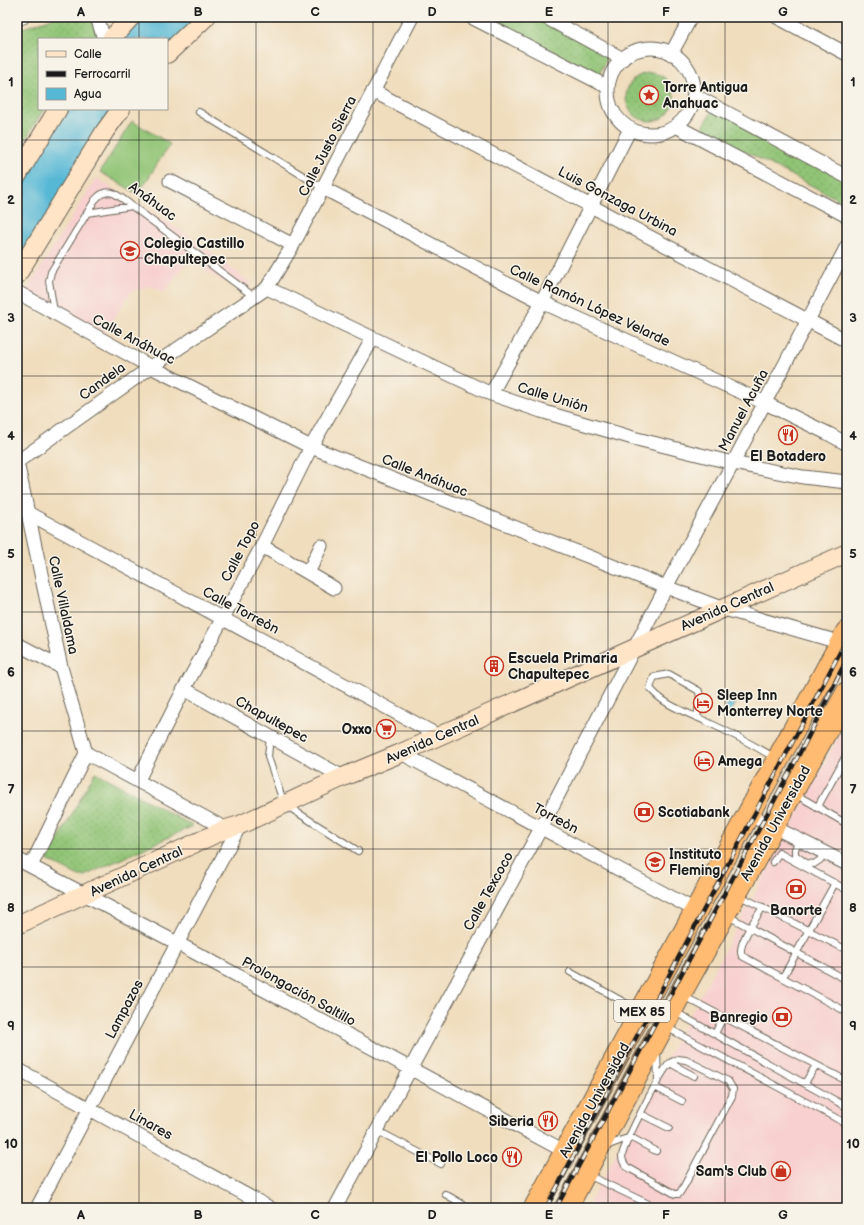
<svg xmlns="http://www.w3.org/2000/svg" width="864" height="1225" font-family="'Balsamiq Sans',sans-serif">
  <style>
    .built { fill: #f7d0cf }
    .grass { fill: url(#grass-dots); stroke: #567049 }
    .pitch { fill: #91c476; stroke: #567049 }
    .water { fill: #57b8d5; stroke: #3a6a78 }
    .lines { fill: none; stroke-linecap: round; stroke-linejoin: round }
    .lane-casing { stroke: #666054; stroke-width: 8 }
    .street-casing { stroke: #666054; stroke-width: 15 }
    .secondary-casing { stroke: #666054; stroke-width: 20 }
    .highway-casing { stroke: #666054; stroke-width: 24 }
    .lane { stroke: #fff; stroke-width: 6 }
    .street { stroke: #fff; stroke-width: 13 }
    .secondary { stroke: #ffe4c6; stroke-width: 18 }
    .highway { stroke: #ffbb71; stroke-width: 22 }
    .rail-casing { stroke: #1c1c1c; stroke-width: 4.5 }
    .rail { stroke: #f7f3e8; stroke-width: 3; stroke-dasharray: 9; stroke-linecap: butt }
    .grid { fill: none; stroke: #1c1c1c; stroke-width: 1; stroke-opacity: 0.55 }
    .labels { text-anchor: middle; stroke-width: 3; stroke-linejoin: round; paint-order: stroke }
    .shield { fill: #f7f3e8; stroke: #5e5c59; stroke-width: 1 }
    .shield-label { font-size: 13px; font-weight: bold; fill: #1c1c1c }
    .poi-label { font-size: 14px; font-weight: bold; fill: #1c1c1c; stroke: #f7f3e8; text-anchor: start }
    .street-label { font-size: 14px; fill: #1c1c1c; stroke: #f7f3e8 }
    .neatline { fill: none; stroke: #1c1c1c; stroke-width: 1.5 }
    .grid-label { font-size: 13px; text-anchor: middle; font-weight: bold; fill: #1c1c1c }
  </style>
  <defs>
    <pattern id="grass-dots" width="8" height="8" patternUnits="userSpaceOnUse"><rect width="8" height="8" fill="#91c476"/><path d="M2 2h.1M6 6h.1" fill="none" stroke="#7ca866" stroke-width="1.8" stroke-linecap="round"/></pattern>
  </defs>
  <rect width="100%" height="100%" fill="#f7f3e8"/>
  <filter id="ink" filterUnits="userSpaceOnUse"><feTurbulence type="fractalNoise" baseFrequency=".025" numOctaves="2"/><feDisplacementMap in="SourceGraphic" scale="8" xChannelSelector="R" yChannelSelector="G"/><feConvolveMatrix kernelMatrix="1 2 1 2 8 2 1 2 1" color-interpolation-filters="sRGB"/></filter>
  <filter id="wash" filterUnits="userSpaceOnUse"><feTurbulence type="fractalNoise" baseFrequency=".012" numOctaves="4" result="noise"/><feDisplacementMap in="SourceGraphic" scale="16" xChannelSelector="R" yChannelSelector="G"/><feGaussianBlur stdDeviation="0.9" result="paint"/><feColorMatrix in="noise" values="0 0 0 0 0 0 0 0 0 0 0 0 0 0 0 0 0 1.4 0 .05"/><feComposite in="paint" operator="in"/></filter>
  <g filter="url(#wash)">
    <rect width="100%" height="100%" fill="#f0ddbd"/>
    <!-- built -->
    <path class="built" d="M96,178l101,63 54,42 -8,10 -55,-33 -24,33 -12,-7 -21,5 -26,42 -78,-43z
      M847,721v487h-260z"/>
    <!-- grass -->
    <path class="grass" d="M55,17h36l7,22h-59v70h5l-27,44v-123z
      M486,17h48l74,38 -9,20z
      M626 97a24 24 0 1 1 48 0a24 24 0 1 1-48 0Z
      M714,107l133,73v24l-145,-75z
      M95,772l98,54 -109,50h-5l-32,-16z"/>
    <!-- pitch -->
    <path class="pitch" d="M132,121l38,23 -32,50 -38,-22z"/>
    <!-- water -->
    <path class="water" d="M131,17h75l-39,37v-15h-55z
      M59,109h63l-105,166v-99z
      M731,698l5,3 -10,18 -5,-3z"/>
  </g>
  <g filter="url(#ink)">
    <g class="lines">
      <defs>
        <path id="lane" d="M199,112l124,76
          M87,213l45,-7
          M54,312l-5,-31 2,-9 44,-72c13,-16 24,-4 37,6l121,90
          M697,717l3,-18 -1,-8 -30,-17 -15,3 -4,11c13,17 36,24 55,33 24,11 47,23 70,37
          M270,736l-2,21 16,47 74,47
          M795,794l52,30
          M817,808l30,-54
          M799,840l-4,9v6l11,8 8,1 6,-4 4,-6
          M773,862l6,-9 68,37
          M738,895l109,55
          M763,907c-6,10 -27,38 -21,49l105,56
          M728,916l119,64
          M570,972l68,38
          M783,977l52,-94
          M683,996l164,85
          M675,1012l172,95
          M666,1027l181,97
          M715,1034l8,-17
          M657,1051l1,29
          M678,1059l8,1 42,21 5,8 -1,7 -48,90 -5,8h-4l-48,-27c-3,-3 -5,-6 -5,-11 2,-13 39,-85 48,-93 2,-2 6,-3 8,-4z
          M670,1063l24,13
          M805,1083l11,-18
          M655,1087l27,14
          M641,1114l28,14
          M378,1131l63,33
          M606,1146l24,-9 26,14
          M588,1175l69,33
          M445,1194l24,14"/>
        <path id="street" d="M97,17l7,22
          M471,17l137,70
          M545,17l78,42
          M777,17l70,37
          M17,19l6,-2
          M608 91a43 43 0 1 1 86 0a43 43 0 1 1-86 0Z
          M671,54l20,-37
          M373,91l474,250
          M694,95l153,82
          M676,126l171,90
          M170,181l123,64
          M323,188l219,114 223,101 64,31 18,10
          M267,288l224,106 50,17 92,27 100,25 70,14 44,5
          M17,292l134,75 160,80 355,140 55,21 121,35
          M491,394l51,-92 88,-173
          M17,462l134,-95 116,-79 26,-43 119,-228
          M17,462l44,205 25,86 -55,113
          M28,513l411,223
          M262,546l72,42
          M308,573l13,-27
          M17,644l44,23
          M184,689l159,88
          M86,753l140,76
          M401,753l296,158
          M138,780l46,-91 78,-143 49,-99 62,-109
          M748,814l99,50
          M17,859l160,84 389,209
          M17,1069l253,139
          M37,1208l203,-383
          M335,1208l206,-380 125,-241 67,-124 114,-217"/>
        <path id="secondary" d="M111,39l20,-22
          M167,54l39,-37
          M17,176l41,-67
          M17,275l88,-144 16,-22
          M17,925l209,-96 14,-4 103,-48 58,-24 446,-200"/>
        <path id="highway" d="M535,1208l312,-576
          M566,1208l114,-214 167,-301"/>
      </defs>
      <!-- lane casing -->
      <use href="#lane" class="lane-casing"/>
      <!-- street casing -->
      <use href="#street" class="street-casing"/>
      <!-- secondary casing -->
      <use href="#secondary" class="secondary-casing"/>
      <!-- highway casing -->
      <use href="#highway" class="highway-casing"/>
      <!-- lane -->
      <use href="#lane" class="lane"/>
      <!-- street -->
      <use href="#street" class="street"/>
      <!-- secondary -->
      <use href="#secondary" class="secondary"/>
      <!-- highway -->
      <use href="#highway" class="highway"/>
      <defs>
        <path id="rail" d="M546,1208l301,-569
          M556,1208l248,-463 43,-86"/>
      </defs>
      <!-- rail casing -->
      <use href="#rail" class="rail-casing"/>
      <!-- rail -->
      <use href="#rail" class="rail"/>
    </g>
  </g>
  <!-- grid -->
  <path class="grid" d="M139,17v22M256,17v1191M373,17v1191M491,17v1191M608,17v1191M725,17v1191M139,109v1099M17,140h830M17,258h830M17,376h830M17,494h830M17,612h830M17,731h830M17,849h830M17,967h830M17,1085h830"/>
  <!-- icons -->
  <defs>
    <symbol id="sight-ring" viewBox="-11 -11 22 22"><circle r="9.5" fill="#f7f3e8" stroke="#c8321e" stroke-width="1.5"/><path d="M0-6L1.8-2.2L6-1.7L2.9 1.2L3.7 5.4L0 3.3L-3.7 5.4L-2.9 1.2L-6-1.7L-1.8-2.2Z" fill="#c8321e"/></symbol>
    <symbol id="school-ring" viewBox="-11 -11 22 22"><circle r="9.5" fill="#f7f3e8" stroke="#c8321e" stroke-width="1.5"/><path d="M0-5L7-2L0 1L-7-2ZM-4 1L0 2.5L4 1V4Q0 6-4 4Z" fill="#c8321e"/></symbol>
    <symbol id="restaurant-ring" viewBox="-11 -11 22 22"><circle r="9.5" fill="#f7f3e8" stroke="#c8321e" stroke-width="1.5"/><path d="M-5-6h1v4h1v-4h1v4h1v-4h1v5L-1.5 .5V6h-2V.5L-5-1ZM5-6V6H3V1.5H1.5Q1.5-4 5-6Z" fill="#c8321e"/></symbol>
    <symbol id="building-ring" viewBox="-11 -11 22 22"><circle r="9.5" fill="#f7f3e8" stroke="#c8321e" stroke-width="1.5"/><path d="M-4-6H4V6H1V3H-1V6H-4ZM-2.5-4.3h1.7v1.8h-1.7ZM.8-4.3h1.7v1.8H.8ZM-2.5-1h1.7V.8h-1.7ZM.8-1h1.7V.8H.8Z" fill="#c8321e"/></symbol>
    <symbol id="hotel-ring" viewBox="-11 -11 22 22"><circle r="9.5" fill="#f7f3e8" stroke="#c8321e" stroke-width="1.5"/><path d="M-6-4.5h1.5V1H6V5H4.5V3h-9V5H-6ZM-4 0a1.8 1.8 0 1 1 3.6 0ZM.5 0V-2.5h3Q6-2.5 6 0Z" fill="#c8321e"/></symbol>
    <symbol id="supermarket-ring" viewBox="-11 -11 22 22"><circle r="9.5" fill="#f7f3e8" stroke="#c8321e" stroke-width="1.5"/><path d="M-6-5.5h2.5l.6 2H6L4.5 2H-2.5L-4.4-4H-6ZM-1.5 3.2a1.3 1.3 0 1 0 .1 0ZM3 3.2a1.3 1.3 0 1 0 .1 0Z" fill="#c8321e"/></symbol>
    <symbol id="bank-ring" viewBox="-11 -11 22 22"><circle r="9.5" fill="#f7f3e8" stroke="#c8321e" stroke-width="1.5"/><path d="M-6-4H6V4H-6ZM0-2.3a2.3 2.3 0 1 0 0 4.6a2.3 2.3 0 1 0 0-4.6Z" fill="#c8321e"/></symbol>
    <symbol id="shop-ring" viewBox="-11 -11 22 22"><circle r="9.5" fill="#f7f3e8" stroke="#c8321e" stroke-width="1.5"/><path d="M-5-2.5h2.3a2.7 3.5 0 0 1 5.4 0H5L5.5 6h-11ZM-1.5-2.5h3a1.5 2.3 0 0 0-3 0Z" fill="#c8321e"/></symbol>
  </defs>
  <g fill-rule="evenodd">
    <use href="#sight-ring" x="638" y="84" width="22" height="22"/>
    <use href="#school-ring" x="119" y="240" width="22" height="22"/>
    <use href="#restaurant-ring" x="777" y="424" width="22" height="22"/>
    <use href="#building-ring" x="483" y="655" width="22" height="22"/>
    <use href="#hotel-ring" x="692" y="692" width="22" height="22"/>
    <use href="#supermarket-ring" x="375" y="718" width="22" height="22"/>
    <use href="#hotel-ring" x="693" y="750" width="22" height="22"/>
    <use href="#bank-ring" x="633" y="801" width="22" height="22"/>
    <use href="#school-ring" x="644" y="851" width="22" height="22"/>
    <use href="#bank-ring" x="785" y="878" width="22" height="22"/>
    <use href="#bank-ring" x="771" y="1006" width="22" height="22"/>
    <use href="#restaurant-ring" x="537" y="1110" width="22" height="22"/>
    <use href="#restaurant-ring" x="501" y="1146" width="22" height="22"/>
    <use href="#shop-ring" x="770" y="1160" width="22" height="22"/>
  </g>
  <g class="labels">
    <!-- shield labels -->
    <rect class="shield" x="614" y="1000" width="56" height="22" rx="3"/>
    <g class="shield-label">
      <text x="642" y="1016">MEX 85</text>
    </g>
    <!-- poi labels -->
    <g class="poi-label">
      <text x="663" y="92">Torre Antigua<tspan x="663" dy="16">Anahuac</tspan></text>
      <text x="144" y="248">Colegio Castillo<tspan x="144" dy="16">Chapultepec</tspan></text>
      <text x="788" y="461" text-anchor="middle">El Botadero</text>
      <text x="508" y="663">Escuela Primaria<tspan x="508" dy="16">Chapultepec</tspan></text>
      <text x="717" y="700">Sleep Inn<tspan x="717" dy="16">Monterrey Norte</tspan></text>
      <text x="372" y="734" text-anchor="end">Oxxo</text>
      <text x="718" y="766">Amega</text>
      <text x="658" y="817">Scotiabank</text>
      <text x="669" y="859">Instituto<tspan x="669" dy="16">Fleming</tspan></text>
      <text x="796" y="915" text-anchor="middle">Banorte</text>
      <text x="768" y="1022" text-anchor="end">Banregio</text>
      <text x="534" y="1126" text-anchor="end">Siberia</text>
      <text x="498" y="1162" text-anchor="end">El Pollo Loco</text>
      <text x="767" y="1176" text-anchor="end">Sam's Club</text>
    </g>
    <!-- street labels -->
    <g class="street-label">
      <text transform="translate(327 146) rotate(-63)" y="5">Calle Justo Sierra</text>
      <text transform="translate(153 201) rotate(36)" y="5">Anáhuac</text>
      <text transform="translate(618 201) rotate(28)" y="5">Luis Gonzaga Urbina</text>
      <text transform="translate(590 305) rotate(25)" y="5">Calle Ramón López Velarde</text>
      <text transform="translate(134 339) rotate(28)" y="5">Calle Anáhuac</text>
      <text transform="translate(102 381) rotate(-36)" y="5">Candela</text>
      <text transform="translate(553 397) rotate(17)" y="5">Calle Unión</text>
      <text transform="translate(743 410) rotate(-62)" y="5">Manuel Acuña</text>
      <text transform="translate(425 475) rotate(22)" y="5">Calle Anáhuac</text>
      <text transform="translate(240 551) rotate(-62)" y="5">Calle Topo</text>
      <text transform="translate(64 605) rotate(78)" y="5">Calle Villaldama</text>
      <text transform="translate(727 606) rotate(-24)" y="5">Avenida Central</text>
      <text transform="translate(241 610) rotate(28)" y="5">Calle Torreòn</text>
      <text transform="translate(272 719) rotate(29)" y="5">Chapultepec</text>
      <text transform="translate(432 739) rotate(-24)" y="5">Avenida Central</text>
      <text transform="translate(556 818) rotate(28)" y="5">Torreòn</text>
      <text transform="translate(775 823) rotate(-61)" y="5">Avenida Universidad</text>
      <text transform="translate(136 871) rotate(-25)" y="5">Avenida Central</text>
      <text transform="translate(488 891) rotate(-61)" y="5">Calle Texcoco</text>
      <text transform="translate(299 991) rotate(29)" y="5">Prolongación Saltillo</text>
      <text transform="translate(124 1009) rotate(-62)" y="5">Lampazos</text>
      <text transform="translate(594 1100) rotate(-61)" y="5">Avenida Universidad</text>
      <text transform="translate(151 1124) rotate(29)" y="5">Linares</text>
    </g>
  </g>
  <!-- margin -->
  <rect width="864" height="1225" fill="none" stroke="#f7f3e8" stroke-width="44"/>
  <!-- legend -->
  <rect x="38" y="38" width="130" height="72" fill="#f7f3e8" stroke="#9f9d96"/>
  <rect x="46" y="51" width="20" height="6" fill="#ffe4c6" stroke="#9f9d96"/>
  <text x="74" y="58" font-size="12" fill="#1c1c1c">Calle</text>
  <rect x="46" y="71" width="20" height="6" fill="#1c1c1c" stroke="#9f9d96"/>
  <text x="74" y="78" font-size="12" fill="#1c1c1c">Ferrocarril</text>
  <rect x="46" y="88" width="20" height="12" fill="#57b8d5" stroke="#9f9d96"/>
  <text x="74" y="98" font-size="12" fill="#1c1c1c">Agua</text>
  <rect x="22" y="22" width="820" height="1181" class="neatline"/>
  <g class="grid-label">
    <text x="81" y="16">A</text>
    <text x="198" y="16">B</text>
    <text x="315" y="16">C</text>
    <text x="432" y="16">D</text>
    <text x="549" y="16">E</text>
    <text x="666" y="16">F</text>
    <text x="783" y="16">G</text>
    <text x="11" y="86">1</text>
    <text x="853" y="86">1</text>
    <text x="11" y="204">2</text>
    <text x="853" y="204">2</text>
    <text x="11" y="322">3</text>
    <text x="853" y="322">3</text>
    <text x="11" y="440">4</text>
    <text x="853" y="440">4</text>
    <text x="11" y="558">5</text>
    <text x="853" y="558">5</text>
    <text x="11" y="676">6</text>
    <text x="853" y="676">6</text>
    <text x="11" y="794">7</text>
    <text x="853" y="794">7</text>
    <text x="11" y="912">8</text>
    <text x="853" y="912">8</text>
    <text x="11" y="1030">9</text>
    <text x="853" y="1030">9</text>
    <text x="11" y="1148">10</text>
    <text x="853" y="1148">10</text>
    <text x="81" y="1219">A</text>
    <text x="198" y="1219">B</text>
    <text x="315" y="1219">C</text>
    <text x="432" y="1219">D</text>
    <text x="549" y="1219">E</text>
    <text x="666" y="1219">F</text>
    <text x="783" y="1219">G</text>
  </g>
</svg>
